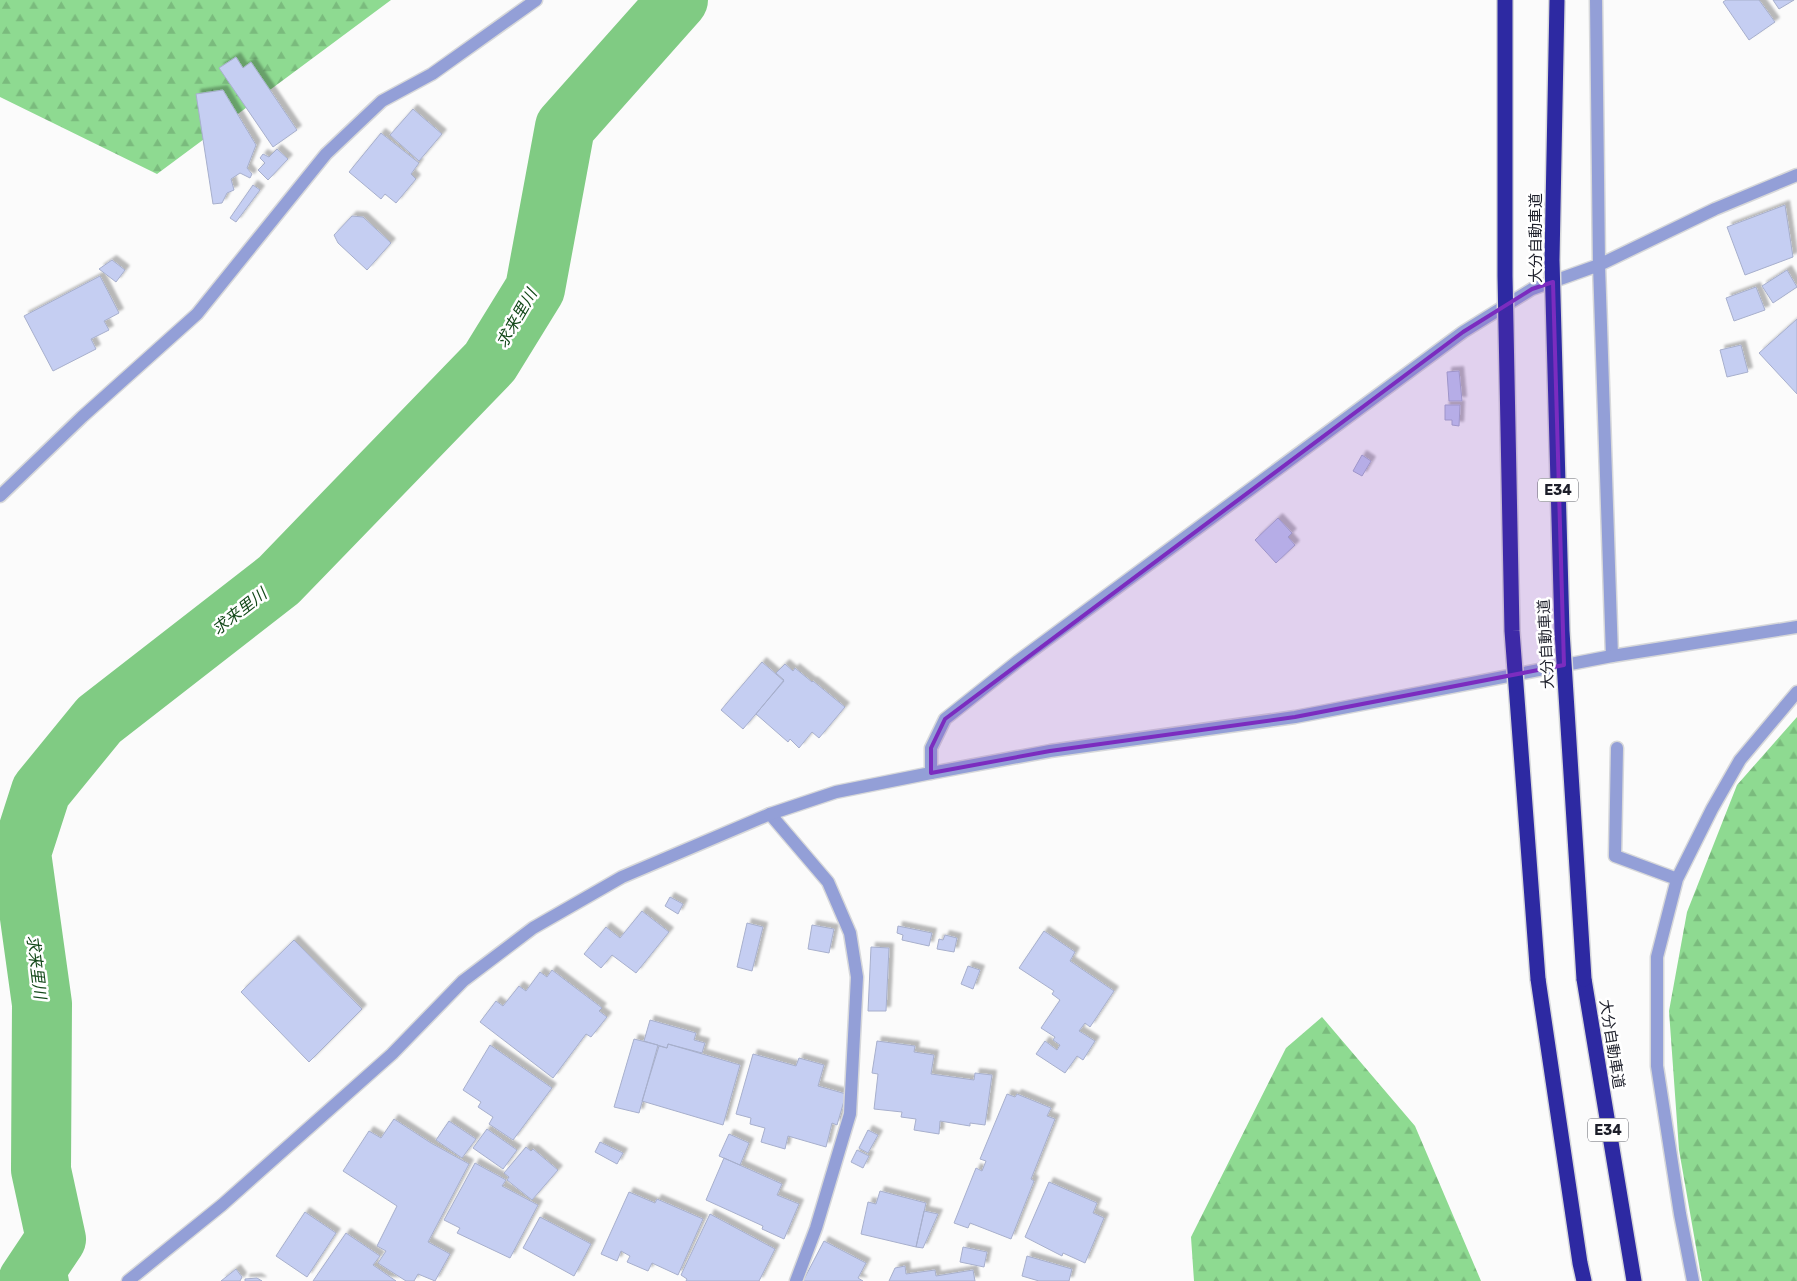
<svg xmlns="http://www.w3.org/2000/svg" width="1797" height="1281" font-family="Rubik,'Noto Sans JP',sans-serif">
  <style>
    .forest { fill: url(#forest-firs) }
    .lines { fill: none; stroke-linecap: round; stroke-linejoin: round }
    .stream { stroke: #80cb83; stroke-width: 10 }
    .river { stroke: #80cb83; stroke-width: 60 }
    .building { fill: #c5cef2; stroke: #a7afcc; filter: url(#shadow) }
    .minor-casing { stroke: #d7d8da; stroke-width: 15 }
    .tertiary-casing { stroke: #d7d8da; stroke-width: 15 }
    .motorway-casing { stroke: #d7d8da; stroke-width: 18 }
    .minor { stroke: #939fd7; stroke-width: 12 }
    .tertiary { stroke: #939fd7; stroke-width: 12 }
    .motorway { stroke: #2d29a2; stroke-width: 15 }
    .motorway-bridge-casing { stroke: #d7d8da; stroke-width: 18; stroke-linecap: butt }
    .motorway-bridge { stroke: #2d29a2; stroke-width: 15 }
    .marked { fill: #7b2cbf; fill-opacity: 0.2; stroke: #7b2cbf; stroke-width: 4; stroke-linejoin: round }
    .labels { text-anchor: middle; stroke-width: 5; stroke-linejoin: round; paint-order: stroke }
    .shield { fill: #fff; stroke: #61626a; stroke-width: 1 }
    .shield-label { font-size: 14px; font-weight: bold; fill: #1d1f2a }
    .street-label { font-size: 15px; fill: #1d1f2a; stroke: #fff }
    .water-label { font-size: 16px; font-style: italic; fill: #134819; stroke: #fff }
  </style>
  <defs>
    <pattern id="forest-firs" width="22" height="20" patternUnits="userSpaceOnUse" patternTransform="scale(1.25)"><rect width="22" height="20" fill="#8eda91"/><path d="M5 1l3.5 6h-7zM16 11l3.5 6h-7z" fill="#7abb7d"/></pattern>
    <filter id="shadow"><feDropShadow dx="4.5" dy="-4.5" stdDeviation="1" flood-color="#0004"/></filter>
  </defs>
  <rect width="100%" height="100%" fill="#fbfbfb"/>
  <!-- forest -->
  <path class="forest" d="M0,0h391l-234,174 -157,-77z
    M1797,717v564h-95l-23,-131 -10,-139 18,-99 50,-127z
    M1322,1017l93,109 66,155h-287l-3,-44 95,-189z"/>
  <g class="lines">
    <!-- stream -->
    <path class="stream" d="M56,1239l8,42"/>
    <!-- river -->
    <path class="river" d="M28,1281l28,-42 -15,-69 1,-166 -21,-151 20,-62 58,-71 180,-140 211,-218 45,-73 30,-162 113,-127"/>
  </g>
  <!-- building -->
  <path class="building" d="M1726,0h33l16,22 -26,18 -26,-38z
    M1773,0h21l-15,9z
    M236,57l7,11 8,-6 46,68 -24,17 -54,-79z
    M223,90l33,55 -9,23 5,6 -2,4 -10,-5 -9,6 3,11 -7,3 -5,10 -9,1 -17,-110z
    M413,109l29,25 -23,27 -29,-26z
    M381,133l38,30 -8,11 5,5 -20,24 -11,-9 -4,5 -32,-27z
    M277,149l11,10 -20,21 -10,-10 7,-7 -5,-5 3,-4 6,3z
    M253,185l7,5 -24,32 -6,-4z
    M1785,205l8,52 -48,18 -18,-48z
    M352,216l11,1 28,26 -24,27 -29,-27 -4,-8z
    M112,260l13,10 -9,12 -17,-13z
    M1787,270l10,17 -24,16 -11,-17z
    M100,276l19,37 -15,8 5,9 -18,9 5,10 -43,22 -29,-55z
    M1756,287l9,23 -31,11 -8,-23z
    M1797,319v75l-38,-41z
    M1741,345l7,27 -21,5 -7,-27z
    M1459,371l3,30h-13l-2,-29z
    M1445,405h15l-1,21 -7,-1v-5h-7z
    M1362,455l9,6 -9,15 -9,-5z
    M1278,518l14,15 -4,4 7,8 -19,18 -21,-23z
    M762,662l22,19 -41,48 -22,-19z
    M785,664l8,7 2,-3 17,14 1,-1 32,26 -26,31 -7,-6 -13,16 -9,-9 -2,3 -32,-28 28,-34 -8,-7z
    M670,897l13,7 -5,10 -13,-8z
    M642,911l27,21 -33,41 -24,-18 -11,13 -17,-14 22,-27 14,11z
    M747,923l16,4 -11,44 -15,-4z
    M812,925l22,4 -5,24 -21,-4z
    M898,926l34,7 -3,13 -27,-6 1,-5 -6,-2z
    M1044,931l31,21 -5,9 44,30 -24,36 -5,-4 -6,8 16,10 -12,19 -6,-4 -12,17 -29,-19 9,-13 12,9 3,-5 -7,-5 2,-3 -14,-9 19,-28 -8,-6 2,-3 -35,-23z
    M945,935l12,3 -3,14 -17,-3 2,-10 4,1z
    M294,940l68,69 -53,53 -68,-70z
    M871,947l18,1 -3,63h-18z
    M968,966l12,4 -7,19 -12,-5z
    M552,970l50,38 -3,3 8,6 -16,20 -5,-3 -33,44 -73,-56 16,-21 7,5 16,-20 7,5 14,-19 7,5z
    M650,1020l46,13 -2,7 11,3 -3,10 -34,-9 -1,4 -23,-7z
    M634,1039l24,6 -19,68 -25,-6z
    M877,1041l38,5 -1,6 20,3 -3,19 43,6 1,-7 17,2 -7,50 -15,-2v3l-30,-5 -1,13 -25,-4 2,-11 -15,-2 1,-5 -28,-3 4,-35 -6,-1z
    M668,1044l72,21 -17,60 -81,-24 17,-55 8,2z
    M490,1045l62,43 -39,52 -24,-16 4,-7 -15,-10 3,-5 -18,-12z
    M753,1054l43,12 3,-8 25,7 -6,21 28,8 -9,31 -5,-2 -6,24 -38,-11 -3,13 -24,-7 4,-14 -15,-4 1,-6 -15,-4z
    M1007,1094l8,3 2,-3 34,14 -4,8 8,3 -24,60 3,2 -23,58 -41,-16 -2,5 -14,-5 22,-55 6,3 4,-10 -6,-2z
    M394,1119l37,24 38,21 -41,78 22,12 -15,27 -17,-7 -4,7h-8l-28,-18 8,-12 -9,-5 20,-40 -54,-35 26,-40 12,7z
    M449,1121l27,18 -14,19 -26,-18z
    M487,1129l30,21 -14,19 -30,-21z
    M868,1130l10,5 -10,18 -9,-5z
    M729,1134l20,9 -9,22 -21,-9z
    M600,1142l23,11 -6,11 -22,-12z
    M526,1147l5,4 2,-2 25,21 -26,30 -25,-20 2,-3 -5,-4z
    M857,1150l12,6 -6,12 -12,-6z
    M724,1158l58,26 -5,11 22,9 -15,35 -22,-10 1,-3 -57,-26z
    M475,1163l31,17 -4,6 36,19 -28,53 -53,-25 3,-5 -16,-8z
    M1049,1182l48,21 -4,10 11,5 -19,45 -22,-10 -1,3 -37,-19z
    M880,1191l46,12 -10,44 -55,-13 7,-32 8,2z
    M629,1192l26,11 2,-4 46,20 -25,56 -26,-12 -4,8 -21,-9 3,-6 -9,-5 -4,10 -16,-7z
    M924,1211l14,3 -15,34 -7,-1z
    M305,1212l31,21 -29,44 -31,-21z
    M710,1214l65,35 -16,32h-73l1,-2 -6,-4z
    M540,1217l51,27 -17,32 -51,-28z
    M346,1233l34,23 -7,9 23,16h-83z
    M824,1241l42,22 -8,15 5,3h-60z
    M963,1247l24,5 -3,15 -24,-5z
    M1027,1256l45,13 -3,12h-30l-17,-5z
    M905,1266l1,8 29,-4 1,6 37,-6 2,11h-86l6,-13z
    M236,1269l6,8 -2,4h-19z
    M257,1278l5,3h-17v-2z"/>
  <g class="lines">
    <defs>
      <path id="minor" d="M1596,0l3,265 13,391
        M0,496l82,-79 115,-103 129,-160 56,-53 50,-27 104,-74
        M1617,748l-2,108 62,23
        M931,773v-25l14,-29 73,-58 445,-329 69,-43 67,-24 116,-56 82,-34
        M770,814l58,68 22,51 7,44 -7,137 -34,114 -20,53
        M1693,1281l-13,-67 -23,-148v-109l20,-78 35,-70 28,-49 57,-68"/>
      <path id="tertiary" d="M128,1281l94,-76 170,-151 71,-73 70,-53 89,-51 148,-63 66,-22 95,-19 119,-22 245,-34 317,-61 185,-29"/>
      <path id="motorway" d="M1538,979l42,284 4,18
        M1584,979l50,302"/>
    </defs>
    <!-- minor casing -->
    <use href="#minor" class="minor-casing"/>
    <!-- tertiary casing -->
    <use href="#tertiary" class="tertiary-casing"/>
    <!-- motorway casing -->
    <use href="#motorway" class="motorway-casing"/>
    <!-- minor -->
    <use href="#minor" class="minor"/>
    <!-- tertiary -->
    <use href="#tertiary" class="tertiary"/>
    <!-- motorway -->
    <use href="#motorway" class="motorway"/>
    <defs>
      <path id="motorway-bridge" d="M1505,0v276l7,355 26,348
        M1557,0l-5,260 10,371 22,348"/>
    </defs>
    <!-- motorway-bridge casing -->
    <use href="#motorway-bridge" class="motorway-bridge-casing"/>
    <!-- motorway-bridge -->
    <use href="#motorway-bridge" class="motorway-bridge"/>
  </g>
  <!-- marked area -->
  <path class="marked" d="M1553,282l11,383 -269,52 -245,34 -119,22v-25l14,-29 518,-387 69,-43z"/>
  <g class="labels">
    <!-- shield labels -->
    <g class="shield">
      <rect x="1538" y="478.5" width="40" height="23" rx="4"/>
      <rect x="1588" y="1118.5" width="40" height="23" rx="4"/>
    </g>
    <g class="shield-label">
      <text x="1558" y="495">E34</text>
      <text x="1608" y="1135">E34</text>
    </g>
    <!-- street labels -->
    <g class="street-label">
      <text transform="translate(1536 238) rotate(-90)" y="5">大分自動車道</text>
      <text transform="translate(1546 644) rotate(-93)" y="5">大分自動車道</text>
      <text transform="translate(1612 1044) rotate(81)" y="5">大分自動車道</text>
    </g>
    <!-- water labels -->
    <g class="water-label">
      <text transform="translate(516 318) rotate(-60)" y="6">求来里川</text>
      <text transform="translate(239 611) rotate(-38)" y="6">求来里川</text>
      <text transform="translate(37 967) rotate(83)" y="6">求来里川</text>
    </g>
  </g>
</svg>
